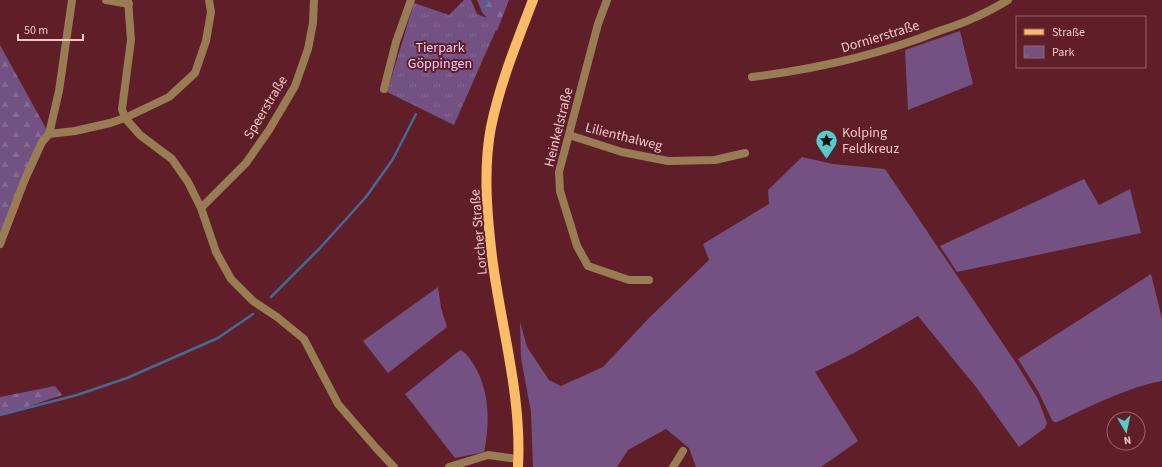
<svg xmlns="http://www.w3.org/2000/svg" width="1162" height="467" font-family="'Source Sans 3',sans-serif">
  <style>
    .green { fill: #735283 }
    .forest { fill: url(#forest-firs) }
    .park { fill: url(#park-tufts) }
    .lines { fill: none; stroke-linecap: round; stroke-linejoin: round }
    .stream { stroke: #446a98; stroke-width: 2.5 }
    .minor { stroke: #997b54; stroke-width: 8 }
    .primary { stroke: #f9bc67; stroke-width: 10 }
    .labels { text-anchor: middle; stroke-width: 4; stroke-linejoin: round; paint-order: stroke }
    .street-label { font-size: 14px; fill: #f1c6c9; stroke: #601e29 }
    .park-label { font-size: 14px; fill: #efd0fe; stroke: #601e29 }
    .poi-label { font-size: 14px; fill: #f1c6c9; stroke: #601e29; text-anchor: start }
  </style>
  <defs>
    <pattern id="forest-firs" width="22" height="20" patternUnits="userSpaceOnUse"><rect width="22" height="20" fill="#735283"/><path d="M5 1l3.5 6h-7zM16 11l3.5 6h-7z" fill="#876993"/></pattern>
    <pattern id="park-tufts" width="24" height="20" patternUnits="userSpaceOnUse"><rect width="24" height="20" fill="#735283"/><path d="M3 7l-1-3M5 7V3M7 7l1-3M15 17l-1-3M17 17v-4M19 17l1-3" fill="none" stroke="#876993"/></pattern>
  </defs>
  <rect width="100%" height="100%" fill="#601e29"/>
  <!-- green -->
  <path class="green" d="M960,31l13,53 -65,26 -3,-60z
    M802,157l31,7 52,5 133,197 20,33 9,24 -2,5 -26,19 -43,-60 -58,-71 -64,37 -39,19 43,69 -37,26h-125l-7,-19 -23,-19 -38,21 -11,17h-84l-2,-55 -10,-54 -1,-36 7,25 22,33 12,6 42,-19 46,-49 60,-58 -6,-16 66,-40 -1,-14z
    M1084,179l15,26 31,-16 11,44 -184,39 -17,-26z
    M1151,274l11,45v62c-34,6 -73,26 -105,41h-3l-2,-2 -14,-29 -20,-32z
    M438,287l3,21 6,19 -59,46 -25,-32z
    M460,350c8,4 9,8 14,15 16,26 16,58 10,87l-29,6 -50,-64z"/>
  <!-- forest -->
  <path class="forest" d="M477,0h32l-12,31 -15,-19z
    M0,45l49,89 -49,110z
    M55,386l7,9 -62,21v-19z"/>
  <!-- park -->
  <path class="park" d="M464,0h7l6,14 22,9 -45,102 -67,-33 27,-89 35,12z"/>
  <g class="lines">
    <!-- stream -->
    <path class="stream" d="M485,7l3,-7
      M271,297l49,-49 46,-51 27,-38 23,-45
      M0,415l77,-20 50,-17 91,-40 35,-24"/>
    <!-- minor -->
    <path class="minor" d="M106,0l23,4
      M128,0l3,40 -9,69 3,9 15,17 32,24 16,23 13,26 15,44 15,27 22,22 24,16 27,22 34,65 38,44 18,19
      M607,0l-9,24 -39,148 1,19 17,55 11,20 41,14h20
      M752,77c64,-8 127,-22 187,-46 12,-4 25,-8 37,-14 11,-5 22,-11 32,-17
      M384,89l12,-47 15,-42
      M49,134l10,-43 13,-91
      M569,135l53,17 46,9 47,-1 30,-7
      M201,208l45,-45 23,-33 26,-44 13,-37 5,-26 1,-23
      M0,244l25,-65 17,-37 7,-8 26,-3 35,-8 15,-5 44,-21 26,-24 11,-32 5,-29 -2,-12
      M449,467l39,-12 30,4
      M673,467l10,-16"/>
    <!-- primary -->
    <path class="primary" d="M518,467c4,-72 -17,-139 -26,-210 -5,-43 -9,-88 -1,-130 9,-44 26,-85 42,-127"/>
  </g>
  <!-- icons -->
  <defs>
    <symbol id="sight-pin" viewBox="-11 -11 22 30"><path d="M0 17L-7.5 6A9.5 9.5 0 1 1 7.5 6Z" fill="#52cdcc" stroke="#601e29"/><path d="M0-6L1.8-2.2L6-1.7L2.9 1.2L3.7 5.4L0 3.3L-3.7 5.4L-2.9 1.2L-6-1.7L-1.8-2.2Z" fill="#111"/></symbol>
  </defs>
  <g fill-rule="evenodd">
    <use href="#sight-pin" x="814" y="128" width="25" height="34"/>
  </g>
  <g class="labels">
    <!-- street labels -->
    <g class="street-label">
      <text transform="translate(880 36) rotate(-17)" y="5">Dornierstraße</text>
      <text transform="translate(265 107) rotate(-59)" y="5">Speerstraße</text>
      <text transform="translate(558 127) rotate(-76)" y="5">Heinkelstraße</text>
      <text transform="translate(624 136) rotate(14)" y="5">Lilienthalweg</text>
      <text transform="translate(478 232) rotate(-95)" y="5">Lorcher Straße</text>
    </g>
    <!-- park labels -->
    <g class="park-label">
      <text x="440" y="52">Tierpark<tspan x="440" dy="16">Göppingen</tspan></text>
    </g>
    <!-- poi labels -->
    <g class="poi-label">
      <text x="842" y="137">Kolping<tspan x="842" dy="16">Feldkreuz</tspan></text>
    </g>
  </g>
  <!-- legend -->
  <rect x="1016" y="16" width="130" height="52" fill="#601e29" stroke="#9a6169"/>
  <rect x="1024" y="29" width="20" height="6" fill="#f9bc67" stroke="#9a6169"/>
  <text x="1052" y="36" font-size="12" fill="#f1c6c9">Straße</text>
  <rect x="1024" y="46" width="20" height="12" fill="url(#park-tufts)" stroke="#9a6169"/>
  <text x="1052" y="56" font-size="12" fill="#f1c6c9">Park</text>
  <!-- north arrow -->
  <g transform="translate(1126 431) rotate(171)"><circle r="19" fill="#601e29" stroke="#9a6169"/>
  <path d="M0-3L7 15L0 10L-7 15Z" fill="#52cdcc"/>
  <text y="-6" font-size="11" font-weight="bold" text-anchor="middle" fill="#f1c6c9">N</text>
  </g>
  <!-- scale -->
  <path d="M18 34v6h65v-6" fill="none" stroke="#f1c6c9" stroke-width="2"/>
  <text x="24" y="34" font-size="12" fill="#f1c6c9" stroke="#601e29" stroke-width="3" paint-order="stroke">50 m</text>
</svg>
